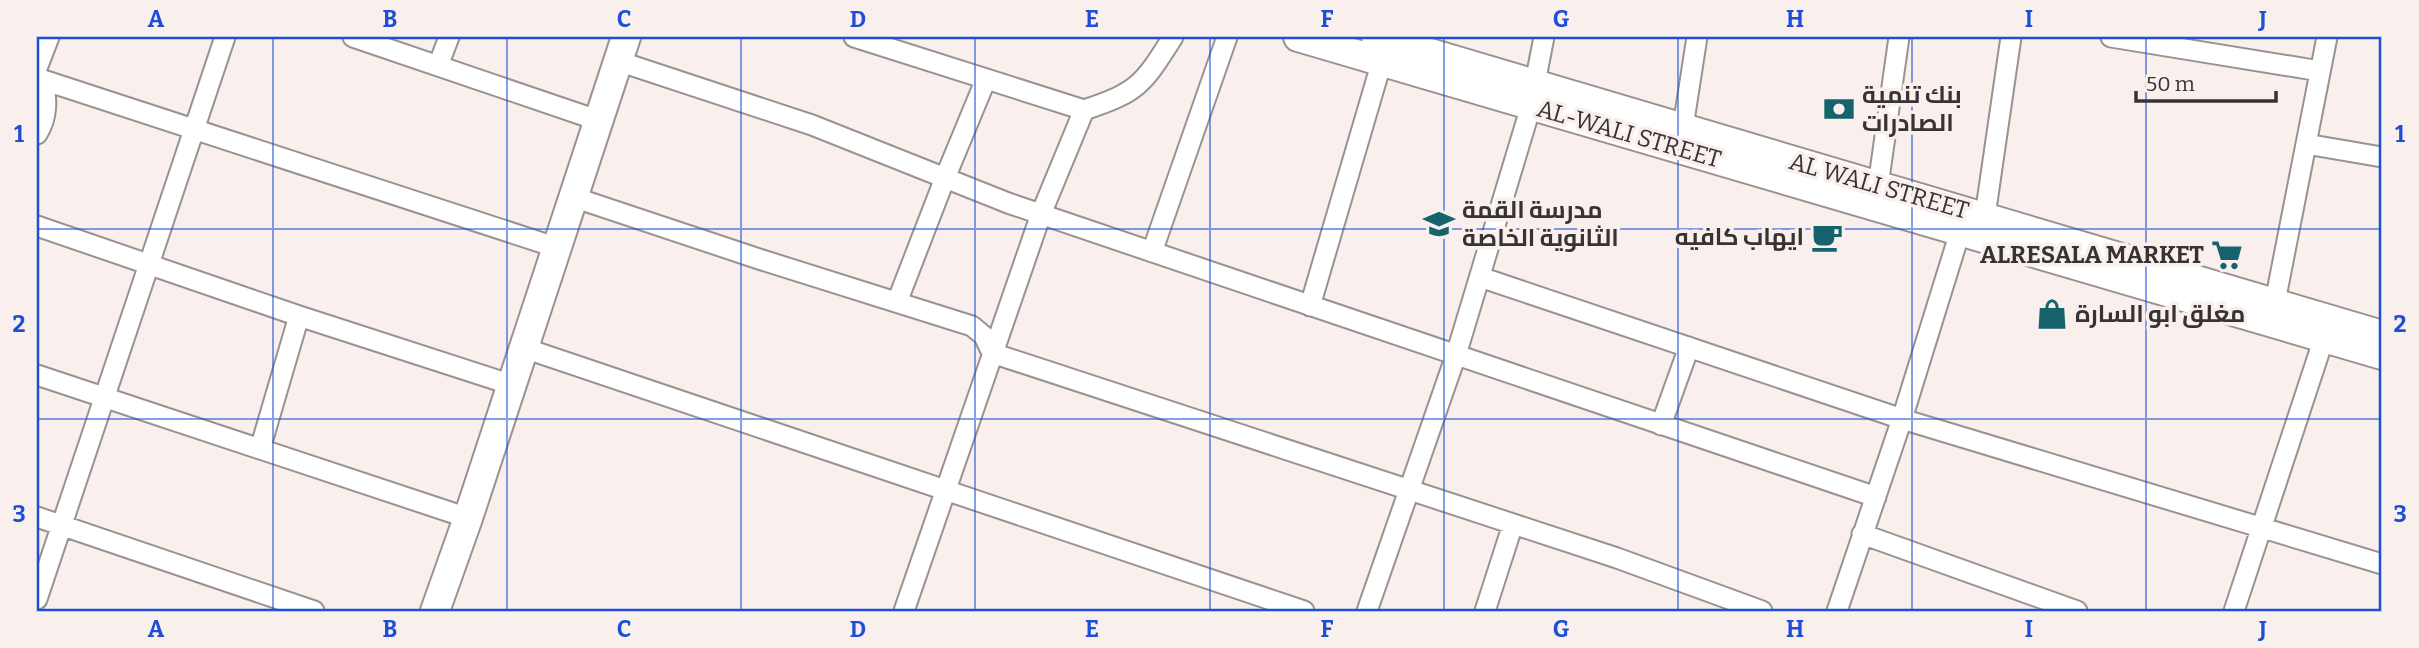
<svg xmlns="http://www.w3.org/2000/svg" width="2419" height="648" font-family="Bitter,Cairo,serif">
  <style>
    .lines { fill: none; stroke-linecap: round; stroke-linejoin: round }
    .street-casing { stroke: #9a9291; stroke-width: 23 }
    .secondary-casing { stroke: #9a9291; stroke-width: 32 }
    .street { stroke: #fff; stroke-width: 19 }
    .secondary { stroke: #fff; stroke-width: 28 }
    .grid { fill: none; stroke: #1d4ed8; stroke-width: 2; stroke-opacity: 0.55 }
    .labels { text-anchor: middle; stroke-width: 7; stroke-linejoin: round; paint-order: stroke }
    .poi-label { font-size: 24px; font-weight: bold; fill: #373333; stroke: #f9f0ee; text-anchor: start }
    .street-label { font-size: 24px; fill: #373333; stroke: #f9f0ee }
    .neatline { fill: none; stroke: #1d4ed8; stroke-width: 2.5 }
    .grid-label { font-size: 23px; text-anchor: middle; font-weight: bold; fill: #1d4ed8 }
  </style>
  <rect width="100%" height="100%" fill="#f9f0ee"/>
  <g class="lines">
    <defs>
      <path id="street" d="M353,37l244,83
        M854,37l230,73c55,-18 59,-26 89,-73
        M2111,37l209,34
        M618,61l194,64 196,78 868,294
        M438,66l11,-29
        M37,68l12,-31
        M37,78l518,169
        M1535,83l9,-46
        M1683,127l14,-90
        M37,134c11,-17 10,-35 6,-54
        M2306,144l76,13
        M1878,186l21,-149
        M573,197l186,62 213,67 12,10 8,17 625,205 145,53
        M1985,216l26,-179
        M37,226l262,90 213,69
        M1152,252l75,-215
        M1480,277l422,142 480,145
        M897,302l48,-124 41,-99
        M2275,302l52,-265
        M1310,306l72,-245
        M524,348l780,263
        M37,375l431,143
        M1661,425l28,-78
        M260,449l39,-133
        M37,517l277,94
        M1862,534l215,77
        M37,599l188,-562
        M904,611l137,-397 43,-104
        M1367,611l89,-256 75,-249
        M1485,611l28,-87
        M1837,611l65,-192 62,-200
        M2234,611l90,-273"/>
      <path id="secondary" d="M1298,37l1084,318
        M1376,37l1006,298
        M435,611l33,-93 158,-481"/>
    </defs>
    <!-- street casing -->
    <use href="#street" class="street-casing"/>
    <!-- secondary casing -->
    <use href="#secondary" class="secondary-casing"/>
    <!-- street -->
    <use href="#street" class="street"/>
    <!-- secondary -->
    <use href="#secondary" class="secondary"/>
  </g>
  <!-- grid -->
  <path class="grid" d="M273,37v574M507,37v574M741,37v574M975,37v574M1210,37v574M1444,37v574M1678,37v574M1912,37v574M2146,37v574M37,229h2345M37,419h2345"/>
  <!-- icons -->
  <defs>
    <symbol id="bank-bare" viewBox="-9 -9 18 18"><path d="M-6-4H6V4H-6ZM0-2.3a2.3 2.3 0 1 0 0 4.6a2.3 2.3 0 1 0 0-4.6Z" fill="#16636d" stroke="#f9f0ee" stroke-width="2.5" paint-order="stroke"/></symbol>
    <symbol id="school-bare" viewBox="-9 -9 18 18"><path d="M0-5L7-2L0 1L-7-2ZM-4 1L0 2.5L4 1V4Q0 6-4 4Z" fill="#16636d" stroke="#f9f0ee" stroke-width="2.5" paint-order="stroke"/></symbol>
    <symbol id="cafe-bare" viewBox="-9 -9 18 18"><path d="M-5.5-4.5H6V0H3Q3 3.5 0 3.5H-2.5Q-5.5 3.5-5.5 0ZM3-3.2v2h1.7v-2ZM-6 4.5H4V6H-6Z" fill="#16636d" stroke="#f9f0ee" stroke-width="2.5" paint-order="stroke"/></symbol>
    <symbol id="supermarket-bare" viewBox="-9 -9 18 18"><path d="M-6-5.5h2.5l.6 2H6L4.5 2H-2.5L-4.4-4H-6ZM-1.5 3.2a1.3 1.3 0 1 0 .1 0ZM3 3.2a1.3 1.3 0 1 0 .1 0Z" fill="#16636d" stroke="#f9f0ee" stroke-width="2.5" paint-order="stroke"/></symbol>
    <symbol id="shop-bare" viewBox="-9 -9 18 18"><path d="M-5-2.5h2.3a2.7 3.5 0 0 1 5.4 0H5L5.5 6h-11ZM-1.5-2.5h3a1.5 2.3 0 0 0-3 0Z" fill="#16636d" stroke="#f9f0ee" stroke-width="2.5" paint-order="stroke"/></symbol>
  </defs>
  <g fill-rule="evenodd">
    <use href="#bank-bare" x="1817" y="87" width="44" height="44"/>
    <use href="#school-bare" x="1417" y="202" width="44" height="44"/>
    <use href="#cafe-bare" x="1805" y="215" width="44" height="44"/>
    <use href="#supermarket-bare" x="2205" y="233" width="44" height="44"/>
    <use href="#shop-bare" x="2030" y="292" width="44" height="44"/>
  </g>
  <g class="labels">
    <!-- poi labels -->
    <g class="poi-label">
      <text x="1862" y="103">بنك تنمية<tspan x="1862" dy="28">الصادرات</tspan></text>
      <text x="1462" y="218">مدرسة القمة<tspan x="1462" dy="28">الثانوية الخاصة</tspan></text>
      <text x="1804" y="245" text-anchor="end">ايهاب كافيه</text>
      <text x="2204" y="263" text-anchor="end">ALRESALA MARKET</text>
      <text x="2075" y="322">مغلق ابو السارة</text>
    </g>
    <!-- street labels -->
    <g class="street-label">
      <text transform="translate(1629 134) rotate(16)" y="8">AL-WALI STREET</text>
      <text transform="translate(1879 186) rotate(16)" y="8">AL WALI STREET</text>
    </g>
  </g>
  <!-- border -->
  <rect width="2419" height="648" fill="none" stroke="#f9f0ee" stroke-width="77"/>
  <!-- scale -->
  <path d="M2136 91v10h140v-10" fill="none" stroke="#373333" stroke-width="3.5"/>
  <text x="2146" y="91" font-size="21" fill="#373333" stroke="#f9f0ee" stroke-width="5" paint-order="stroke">50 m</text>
  <rect x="38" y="38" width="2342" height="572" class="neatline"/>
  <g class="grid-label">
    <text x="156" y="27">A</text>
    <text x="390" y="27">B</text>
    <text x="624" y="27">C</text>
    <text x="858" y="27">D</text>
    <text x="1092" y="27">E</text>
    <text x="1327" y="27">F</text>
    <text x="1561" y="27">G</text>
    <text x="1795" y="27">H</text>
    <text x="2029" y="27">I</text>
    <text x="2263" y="27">J</text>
    <text x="19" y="142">1</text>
    <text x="2400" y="142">1</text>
    <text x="19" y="332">2</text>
    <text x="2400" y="332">2</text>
    <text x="19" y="522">3</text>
    <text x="2400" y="522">3</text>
    <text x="156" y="637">A</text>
    <text x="390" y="637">B</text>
    <text x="624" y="637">C</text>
    <text x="858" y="637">D</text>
    <text x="1092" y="637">E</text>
    <text x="1327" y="637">F</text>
    <text x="1561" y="637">G</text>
    <text x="1795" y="637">H</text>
    <text x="2029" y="637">I</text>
    <text x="2263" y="637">J</text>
  </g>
</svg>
